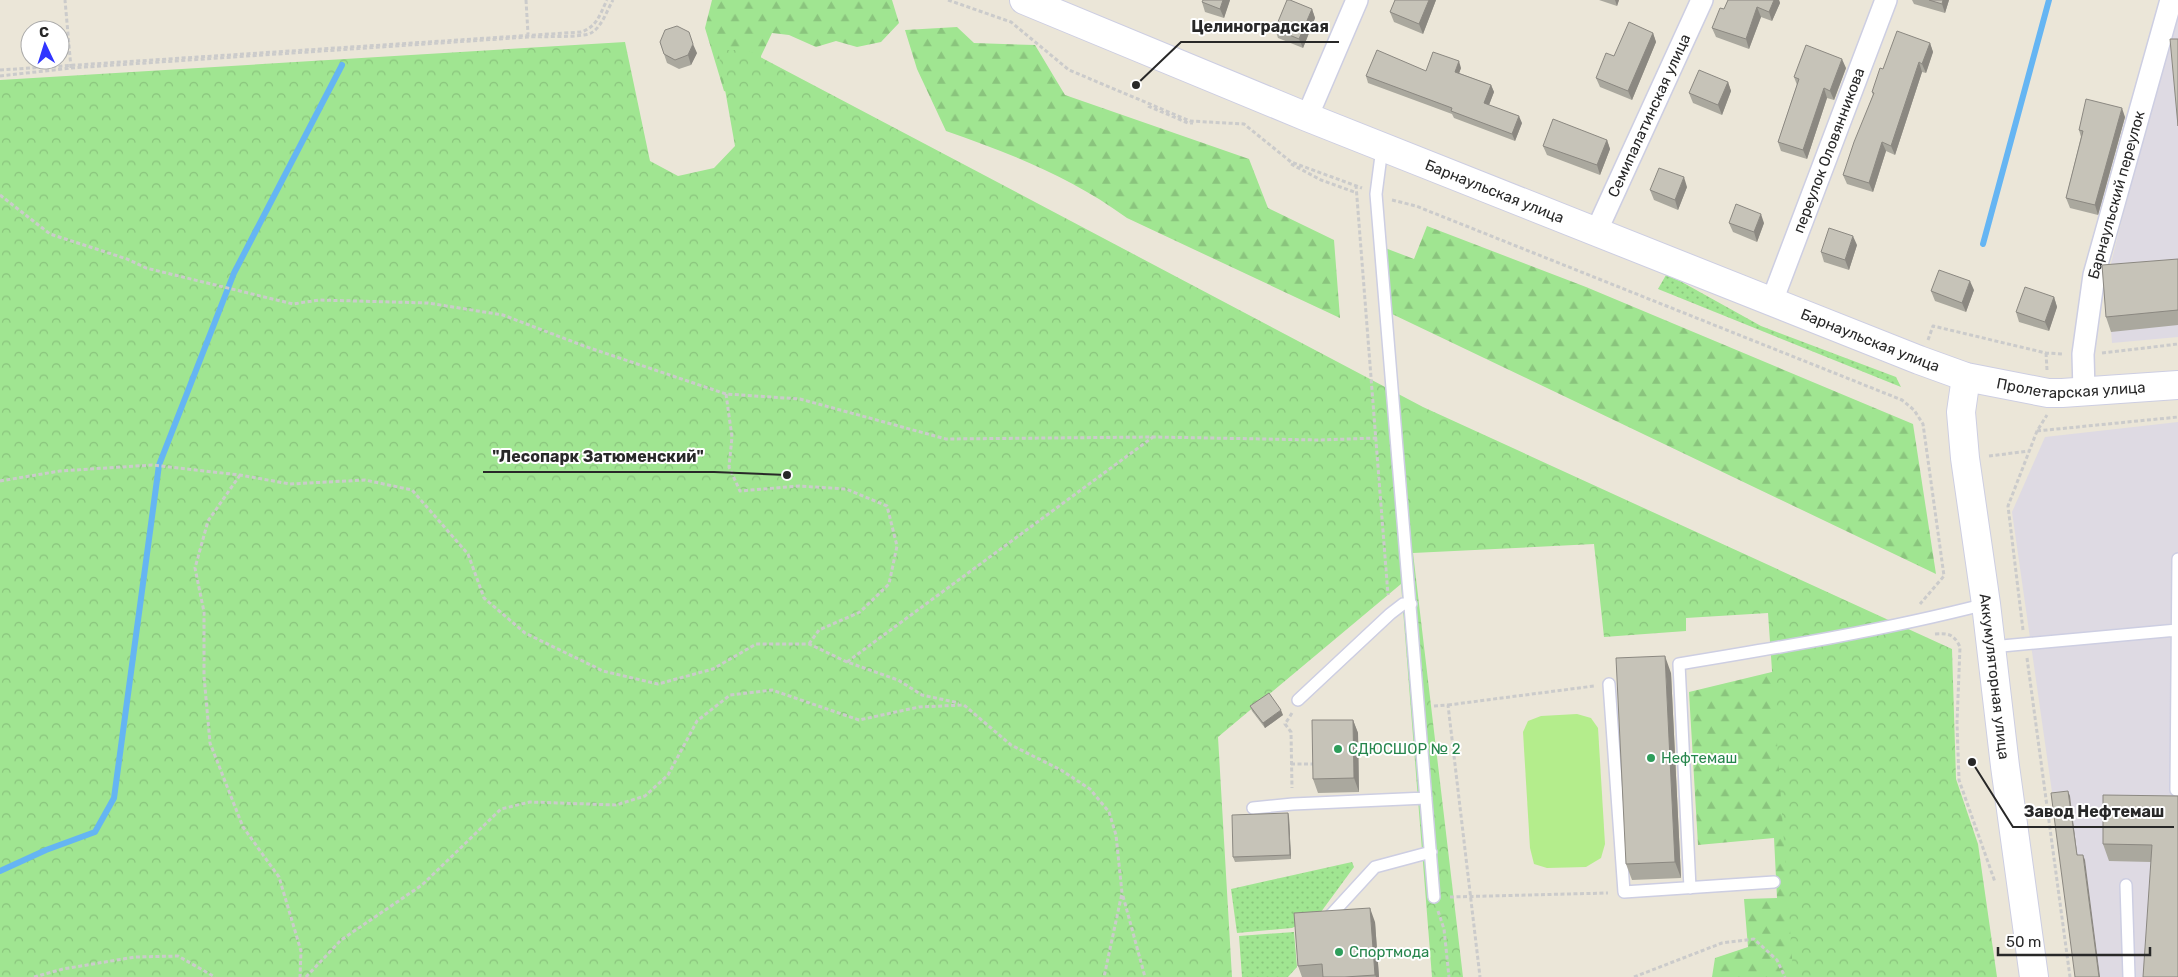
<svg xmlns="http://www.w3.org/2000/svg" width="2178" height="977" font-family="Rubik,sans-serif">
  <style>
    .industrial { fill: #dedae3 }
    .grass { fill: url(#grass-dots) }
    .forest { fill: url(#forest-firs) }
    .park { fill: url(#park-crowns) }
    .pitch { fill: #b4ed8c }
    .lines { fill: none; stroke-linecap: round; stroke-linejoin: round }
    .stream { stroke: #65b5f3; stroke-width: 6 }
    .service-casing { stroke: #cdcee2; stroke-width: 14 }
    .minor-casing { stroke: #cdcee2; stroke-width: 24 }
    .tertiary-casing { stroke: #cdcee2; stroke-width: 30 }
    .path { stroke: #cbcbcb; stroke-width: 3; stroke-dasharray: 4 2.5; stroke-linecap: butt }
    .service { stroke: #fff; stroke-width: 11 }
    .minor { stroke: #fff; stroke-width: 21 }
    .tertiary { stroke: #fff; stroke-width: 28 }
    .wall { fill: #aaa89e }
    .shaded-wall { fill: #8b8881 }
    .building { fill: #c6c3b8; stroke: #8b8881 }
    .leisure-dot { fill: #2e9e5b; stroke: #fff; stroke-width: 2 }
    .labels { text-anchor: middle; stroke-width: 4; stroke-linejoin: round; paint-order: stroke }
    .street-label { font-size: 15px; fill: #282828; stroke: #fff }
    .leisure-label { font-size: 15px; fill: #27864d; stroke: #fff; text-anchor: start }
    .leader { fill: none; stroke: #282828; stroke-width: 2 }
    .callout-dot { fill: #282828; stroke: #fff; stroke-width: 2 }
    .callout-label { font-size: 16px; text-anchor: middle; font-weight: bold; fill: #282828; stroke: #fff; stroke-width: 4; stroke-linejoin: round; paint-order: stroke }
  </style>
  <defs>
    <pattern id="grass-dots" width="8" height="8" patternUnits="userSpaceOnUse" patternTransform="scale(1.25)"><rect width="8" height="8" fill="#a0e591"/><path d="M2 2h.1M6 6h.1" fill="none" stroke="#8ac47d" stroke-width="1.8" stroke-linecap="round"/></pattern>
    <pattern id="forest-firs" width="22" height="20" patternUnits="userSpaceOnUse" patternTransform="scale(1.25)"><rect width="22" height="20" fill="#a0e591"/><path d="M5 1l3.5 6h-7zM16 11l3.5 6h-7z" fill="#8ac47d"/></pattern>
    <pattern id="park-crowns" width="20" height="18" patternUnits="userSpaceOnUse" patternTransform="scale(1.25)"><rect width="20" height="18" fill="#a0e591"/><path d="M2 6a3 3 0 1 1 6 0M12 15a3 3 0 1 1 6 0" fill="none" stroke="#8ac47d"/></pattern>
  </defs>
  <rect width="100%" height="100%" fill="#ebe6d8"/>
  <!-- industrial -->
  <path class="industrial" d="M2178,18v319l-66,6 -5,-64 58,-229z
    M2178,422v555h-102l-23,-178 -41,-287 33,-75z"/>
  <!-- grass -->
  <path class="grass" d="M1666,275l14,6 81,45 135,51 5,10 -243,-98z
    M1352,862l2,5 -36,49 -26,12 -55,5 -6,-44z
    M1294,932l3,35 -9,10h-46l-3,-41z"/>
  <!-- forest -->
  <path class="forest" d="M712,0h180l7,23 -18,19 -24,5 -21,-6 -20,6 -27,-12 -17,-2 -11,23v17l-18,23 -19,-5 -19,-63z
    M957,27l17,16 61,2 30,50 184,64 19,49 66,32 6,78 -213,-100c-56,-41 -115,-64 -181,-87l-29,-62 -12,-39z
    M1427,226l159,61 327,137 23,150 -544,-260 -7,-66 29,11z
    M1776,671l95,306h-159l3,-19 33,-11 -4,-48 33,-1 -3,-60 -76,7 -9,-153z"/>
  <!-- park -->
  <path class="park" d="M625,42l25,119 28,15 36,-8 21,-22 -17,-96h29l676,357 529,242 4,130 22,65 19,133h-207l3,-5 -25,-359 -82,5v13l-82,6 -10,-93 -181,9 50,424h-31l-31,-393 -183,153 14,240h-1232v-897z"/>
  <!-- pitch -->
  <path class="pitch" d="M1577,714l14,4 7,10 7,116 -4,14 -15,9 -39,1 -13,-4 -4,-16 -7,-116 5,-11 13,-5z"/>
  <g class="lines">
    <!-- stream -->
    <path class="stream" d="M1983,244l66,-244
      M0,871l46,-21 49,-18 19,-34 45,-333 75,-192 108,-208"/>
    <defs>
      <path id="service" d="M1382,148l-6,46 58,703
        M2178,559l-2,231h2
        M1991,647l186,-17
        M1609,684l15,208 150,-10
        M1298,700l92,-86 13,-10h8
        M1253,808l40,-4 133,-6
        M2126,885l3,92
        M1690,888l-11,-224c103,-17 206,-34 307,-60
        M1330,916l45,-49 56,-15"/>
      <g id="minor">
        <path d="M1307,117l50,-117"/>
        <path id="s1" d="M1596,232l106,-232"/>
        <path id="s2" d="M1772,301l114,-301"/>
        <path id="s3" d="M2084,392l-1,-38 11,-79 77,-275"/>
      </g>
      <g id="tertiary">
        <path id="s4" d="M1024,0l283,117 612,243 47,17 82,16h14l116,-8"/>
        <path id="s5" d="M1966,377l-5,35 4,46 21,146 19,162 29,211"/>
      </g>
    </defs>
    <!-- service casing -->
    <use href="#service" class="service-casing"/>
    <!-- minor casing -->
    <use href="#minor" class="minor-casing"/>
    <!-- tertiary casing -->
    <use href="#tertiary" class="tertiary-casing"/>
    <!-- path -->
    <path class="path" d="M526,0l2,34
      M948,0l63,22 58,48 121,51 54,3 47,38 71,26
      M71,68l457,-31c15,-1 52,1 63,-4 11,-6 16,-23 22,-33
      M0,70l581,-38c16,-5 19,-18 26,-32
      M0,76l71,-8 -6,-68
      M1148,106l40,17h5
      M1291,164l30,16 36,13
      M1356,185l32,410
      M0,195l50,39 77,25 19,9 147,36 26,-4 109,3 75,12 81,31 142,48 74,5 146,40 208,-2 165,3 58,-2
      M1392,200l24,6 486,194 12,10 9,14 21,152 -24,28
      M1928,340l5,-14 113,27 18,1
      M2046,353l1,17
      M2102,353l76,-9
      M726,394l6,43 -3,30 11,24 59,-5 47,3 41,17 10,40 -8,38 -29,28 -41,18 -10,14
      M2037,431l141,-14
      M1989,456l40,-5
      M240,475l-32,46 -13,47 9,44v64l6,67 33,84 36,50 22,74 -1,26
      M0,481l60,-10 92,-6 88,10 50,9 75,-4 47,10 56,64 16,44 41,35 78,38 55,13 55,-15 43,-25h53l38,18 51,18 24,15 37,8
      M2023,630l-15,-124 29,-75 10,-16
      M1935,634c13,-1 19,0 25,13l-3,76 2,57 36,102
      M2027,658l43,319
      M847,662l306,-225
      M1448,705l146,-19
      M1434,706l14,-1 32,272
      M1292,713l-7,11 6,8 1,56
      M1291,764h26
      M1123,896l22,81
      M1450,897l158,-4
      M1438,911l6,18 5,48
      M34,977l29,-8 72,-12 43,-1 37,21
      M306,977l35,-37 81,-55 79,-76 29,-7 86,3 29,-9 23,-21 29,-54 33,-26 42,-5 87,30 60,-13 45,-2 47,40 50,25 29,19 19,23 7,23 6,58 -18,84
      M1634,977l88,-34 32,-4 23,21 8,17"/>
    <!-- service -->
    <use href="#service" class="service"/>
    <!-- minor -->
    <use href="#minor" class="minor"/>
    <!-- tertiary -->
    <use href="#tertiary" class="tertiary"/>
  </g>
  <!-- wall -->
  <path class="wall" d="M1230,0l-6,18 -19,-6 -3,-10z
    M1395,0h41l-13,34 -29,-12 -4,-10z
    M1599,0h20l-2,6z
    M1728,0h51l1,3 -8,18 -11,-4 -12,32 -33,-12 -4,-9 12,-19z
    M1912,0h37l-4,13 -31,-9z
    M1312,9l3,9 -12,30 -25,-10 -3,-9z
    M1653,33l3,9 -24,58 -32,-13 -4,-9 18,-22z
    M660,42l37,11 -6,12 -12,4 -12,-6z
    M1930,43l3,9 -7,21 -4,-1 -27,83 -9,-4 -13,41 -26,-8 -4,-9 30,-80 -1,-3 11,-23z
    M1461,68l-2,5 32,12 3,7 -5,13 33,18 -7,18 -61,-23 -2,-4 -84,-31 -2,-7z
    M1846,68l-12,32 -7,-2 -20,61 -26,-8 -3,-9 19,-57 -3,-8z
    M1728,82l3,9 -9,24 -29,-12 -4,-10z
    M2125,117l-27,98 -28,-7 -4,-10 15,-61 -2,-7z
    M1607,140l3,9 -10,26 -53,-20 -4,-9z
    M1687,187l-9,23 -24,-10 -4,-10z
    M1729,223h35l-7,19 -24,-10z
    M1857,245l-8,25 -25,-8 -3,-10z
    M2178,259v66l-67,7 -5,-15z
    M1974,290l-8,22 -31,-11 -4,-10z
    M2054,297l3,10 -8,24 -30,-9 -3,-10z
    M1671,673l10,205 -49,2 -6,-16z
    M1250,706l33,9 -18,13 -13,-17z
    M1353,720l5,13 1,59 -41,1 -5,-14z
    M2173,796l-22,66 -42,-1 -6,-17z
    M1288,813l1,4 2,42 -56,3 -2,-5z
    M1375,922l4,55h-77l-4,-11z"/>
  <!-- shaded-wall -->
  <path class="shaded-wall" d="M1223,0h7l-6,18 -4,-9z
    M1429,0h7l-13,34 -4,-10z
    M1615,0h4l-2,6z
    M1774,0h5l1,3 -8,18 -3,-9z
    M1943,0h6l-4,13 -3,-9z
    M1757,7l4,10 -12,32 -3,-10z
    M1312,9l3,9 -12,30 -4,-9z
    M1653,33l3,9 -24,58 -4,-9z
    M1930,43l3,9 -7,21 -4,-9z
    M693,44l4,9 -6,12 -3,-10z
    M1842,59l4,9 -12,32 -4,-9z
    M1459,61l2,7 -4,11 -2,-7z
    M1919,62l3,10 -27,83 -4,-9z
    M1728,82l3,9 -9,24 -4,-10z
    M1491,85l3,7 -7,18 -3,-7z
    M1824,88l3,10 -20,61 -4,-9z
    M2122,108l3,9 -27,98 -3,-10z
    M1519,116l3,7 -7,18 -3,-7z
    M1607,140l3,9 -10,26 -3,-10z
    M1882,142l4,9 -13,41 -4,-9z
    M1684,177l3,10 -9,23 -3,-10z
    M1761,214l3,9 -7,19 -3,-10z
    M1853,236l4,9 -8,25 -4,-10z
    M1970,281l4,9 -8,22 -4,-9z
    M2054,297l3,10 -8,24 -4,-9z
    M1665,656l6,17 10,205 -6,-16z
    M1281,710l2,5 -18,13 -2,-5z
    M1353,720l5,13 1,59 -5,-14z
    M2068,791l2,5 8,65 -1,-6z
    M1288,813l1,4 2,42 -1,-4z
    M2083,855l2,5 15,117h-1z
    M1370,908l5,14 4,55h-3l-1,-2z"/>
  <!-- building -->
  <path class="building" d="M1203,0h20l-3,9 -18,-7z
    M1287,0h3l22,9 -13,30 -24,-10z
    M1395,0h34l-10,24 -29,-12z
    M1728,0h46l-5,12 -12,-5 -11,32 -34,-11 8,-20 4,1z
    M1929,0h14l-1,4z
    M1629,22l24,11 -25,58 -32,-13 10,-25 8,3z
    M677,26l12,6 4,12 -5,11 -13,5 -11,-6 -4,-12 5,-12z
    M1897,31l33,12 -8,21 -3,-2 -28,84 -9,-4 -13,41 -26,-8 11,-33 20,-49 -2,-1 8,-24 3,1z
    M2170,39h8v87z
    M1806,45l36,14 -12,32 -6,-3 -21,62 -25,-8 21,-63 -5,-2z
    M1377,50l49,21 7,-19 26,9 -4,11 36,13 -7,18 35,13 -7,18 -61,-23 1,-3 -86,-32z
    M1699,70l29,12 -10,23 -29,-12z
    M2086,99l36,9 -27,97 -29,-7 17,-67 -4,-1z
    M1553,119l54,21 -10,25 -54,-19z
    M1659,168l25,9 -9,23 -25,-10z
    M1736,204l25,10 -7,18 -25,-9z
    M1829,228l24,8 -8,24 -24,-8z
    M2178,259v51l-72,7 -4,-52z
    M1939,270l31,11 -8,22 -31,-12z
    M2025,287l29,10 -9,25 -29,-10z
    M1665,656l10,206 -49,2 -10,-206z
    M1269,693l12,17 -18,13 -13,-17z
    M1312,720h41l1,58 -41,1z
    M2068,791l9,64h6l16,122h-24l-24,-184z
    M2103,795l75,1v181h-35l9,-132 -49,-1z
    M1288,813l2,42 -57,2 -1,-42z
    M1370,908l5,67 -30,2h-22l-1,-13 -24,2 -4,-53z"/>
  <!-- markers -->
  <g class="leisure-dot">
    <circle cx="1338" cy="749" r="5"/>
    <circle cx="1651" cy="758" r="5"/>
    <circle cx="1339" cy="952" r="5"/>
  </g>
  <g class="labels">
    <!-- street labels -->
    <g class="street-label">
      <text dy="5" stroke="none"><textPath href="#s1" startOffset="128">Семипалатинская улица</textPath></text>
      <text dy="5" stroke="none"><textPath href="#s2" startOffset="161">переулок Оловянникова</textPath></text>
      <text dy="5" stroke="none"><textPath href="#s4" startOffset="508">Барнаульская улица</textPath></text>
      <text dy="5" stroke="none"><textPath href="#s3" startOffset="201">Барнаульский переулок</textPath></text>
      <text dy="5" stroke="none"><textPath href="#s4" startOffset="912">Барнаульская улица</textPath></text>
      <text dy="5" stroke="none"><textPath href="#s4" startOffset="1121">Пролетарская улица</textPath></text>
      <text dy="5" stroke="none"><textPath href="#s5" startOffset="302">Аккумуляторная улица</textPath></text>
    </g>
    <!-- leisure labels -->
    <g class="leisure-label">
      <text x="1348" y="754">СДЮСШОР № 2</text>
      <text x="1661" y="763">Нефтемаш</text>
      <text x="1349" y="957">Спортмода</text>
    </g>
  </g>
  <!-- callouts -->
  <path class="leader" d="M1136 85L1181 42H1339M787 475L714 472H483M1972 762L2013 827H2174"/>
  <g class="callout-dot">
    <circle cx="1136" cy="85" r="5"/>
    <circle cx="787" cy="475" r="5"/>
    <circle cx="1972" cy="762" r="5"/>
  </g>
  <g class="callout-label">
    <text x="1260" y="32">Целиноградская</text>
    <text x="598" y="462">"Лесопарк Затюменский"</text>
    <text x="2094" y="817">Завод Нефтемаш</text>
  </g>
  <!-- north arrow -->
  <g transform="translate(45 45) rotate(356)"><circle r="24" fill="#ffffff" stroke="#a9a9a9"/>
  <path d="M0-4L9 19L0 12L-9 19Z" fill="#3135ff"/>
  <text y="-8" font-size="14" font-weight="bold" text-anchor="middle" fill="#282828">С</text>
  </g>
  <!-- scale -->
  <path d="M1998 947v8h152v-8" fill="none" stroke="#282828" stroke-width="2.5"/>
  <text x="2006" y="947" font-size="15" fill="#282828" stroke="#ffffff" stroke-width="4" paint-order="stroke">50 m</text>
</svg>
